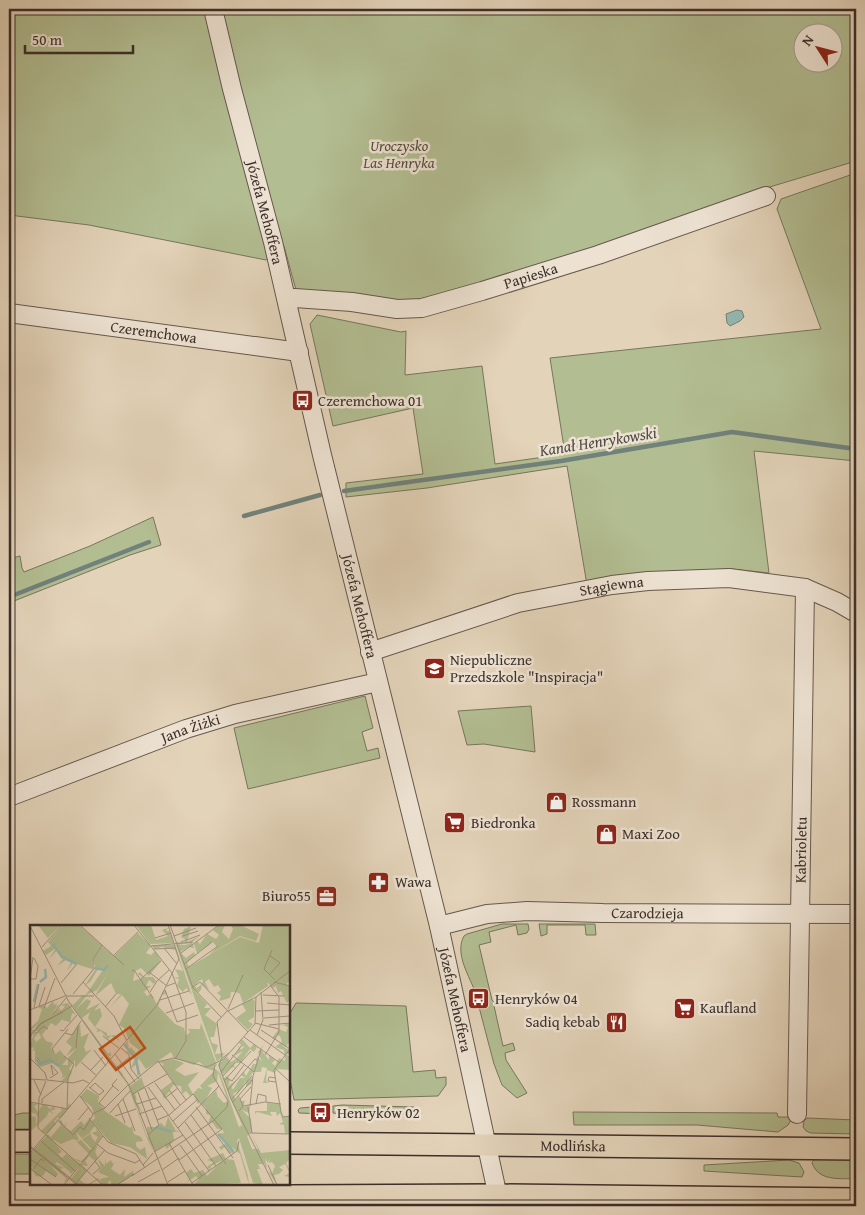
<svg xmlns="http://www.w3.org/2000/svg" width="865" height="1215" font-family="'Gentium Book Plus',serif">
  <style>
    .green { fill: #b2bd91; stroke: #77765e; fill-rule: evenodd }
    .water { fill: #95b7b1; stroke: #71817b }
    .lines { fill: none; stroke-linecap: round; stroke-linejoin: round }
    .stream { stroke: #71817b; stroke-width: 4.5 }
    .minor-casing { stroke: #66584e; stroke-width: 20 }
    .major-casing { stroke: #3c2f2a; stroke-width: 24 }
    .minor { stroke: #ede2d2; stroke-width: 18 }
    .major { stroke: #e3d3b9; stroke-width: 21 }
    .labels { text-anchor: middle; stroke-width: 5; stroke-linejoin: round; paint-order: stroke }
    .park-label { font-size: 15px; font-style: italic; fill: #544b3f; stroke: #ede2d2 }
    .street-label { font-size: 15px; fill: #3c2f2a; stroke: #ede2d2 }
    .poi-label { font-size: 15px; fill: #3c2f2a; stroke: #ede2d2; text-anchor: start }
    .water-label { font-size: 16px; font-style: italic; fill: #4e4a45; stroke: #ede2d2 }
    .inset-river { fill: none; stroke: #95b7b1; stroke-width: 2.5 }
    .inset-road { fill: none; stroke: #a09180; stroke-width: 1 }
    .view { fill: #c65112; fill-opacity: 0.15; stroke: #c65112; stroke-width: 2.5 }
    .inset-edge { fill: none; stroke: #3c2f2a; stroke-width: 2.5 }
  </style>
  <rect width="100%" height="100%" fill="#e3d3b9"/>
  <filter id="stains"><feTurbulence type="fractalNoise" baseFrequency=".004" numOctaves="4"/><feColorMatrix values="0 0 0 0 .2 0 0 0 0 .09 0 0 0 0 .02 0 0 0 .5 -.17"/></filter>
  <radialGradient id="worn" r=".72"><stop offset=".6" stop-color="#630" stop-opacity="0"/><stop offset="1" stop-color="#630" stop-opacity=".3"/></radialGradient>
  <!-- green -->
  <path class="green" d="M9,9h847v152l-93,28 -121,43 -154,51 -82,19 -110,-12 -12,-44 -18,14 -177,-35 -80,-10zM802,32h30v30h-30z
    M856,173v288l-102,-10 15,122 -37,-4 -59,3 -86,13 -20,-119 -140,22 -81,9v-14l77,-9 -10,-66 -80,18 -23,-102 7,-9 84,17 5,-1 -1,44 77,-9 13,98 70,-10 -15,-96 271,-29 -44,-120 4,-10z
    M153,517l8,28 -31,10 -121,48v-44l11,-3 2,12 2,4 66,-26z
    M365,696l8,32 -11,4 5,19 11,-3 2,10 -132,31 -14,-61z
    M531,706l4,46 -51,-8 -17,1 -9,-34z
    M502,924h26l1,5 -2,4 -9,2 -2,-10 -27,7 2,10 -12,3 13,55 3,3 -1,3 9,40 10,-3 2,7 -10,3 1,7 21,33 -10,5 -15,-13 -8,-21 -15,-57 3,-1 -2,-12h-4c-6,-17 -22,-40 -12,-58l3,-2z
    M539,924h56l1,11h-10l-1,-10h-38v9l-6,2z
    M296,1003l110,3 7,66 22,-2 1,8 10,-1v8l-8,11 -144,4 -5,-26v-59z
    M325,1106l1,8 -27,-1 -1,-3 2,-2z
    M333,1106l9,-1 72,2 -1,4 -5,3h-67l-8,-1z
    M573,1112l204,1 1,4h15l-5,8 -10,7 -81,-7h-123z
    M23,1113h8v16h-22v-13z
    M807,1118l49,2v14l-45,-1 -5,-2 -3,-4 1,-6z
    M9,1154h22v20h-22z
    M814,1159h42v20c-16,-1 -37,3 -44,-16z
    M789,1160l10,3 5,9 -2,5 -98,-6v-6z"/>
  <!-- water -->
  <path class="water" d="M737,310l5,1 2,6 -4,4 -10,5 -3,-3 -1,-9z"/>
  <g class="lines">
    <!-- stream -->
    <path class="stream" d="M344,491l217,-30 171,-29 124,17
      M244,516l76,-21
      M9,597l140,-55"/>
    <defs>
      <g id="minor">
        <path id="s1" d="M213,9l19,80 41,153 49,213 117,471 61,280"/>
        <path id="s2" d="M287,299l8,-1 57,4 45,7 25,-1 60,-17 116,-36 168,-59"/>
        <path id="s3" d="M9,313l290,39"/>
        <path id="s4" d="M370,652l148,-49 94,-18 36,-4 81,-3 76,10 32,14 19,11"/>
        <path id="s5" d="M9,797l177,-68 49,-15 143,-32"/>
        <path id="s6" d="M439,926l48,-12 40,-3 76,2 253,1"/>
        <path id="s7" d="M797,1114l8,-526"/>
      </g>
      <g id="major">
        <path d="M9,1141h22"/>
        <path id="s8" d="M289,1143l567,6"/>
        <path d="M9,1193l279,3 209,-1 359,4"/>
      </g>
    </defs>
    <!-- minor casing -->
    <use href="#minor" class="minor-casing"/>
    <!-- major casing -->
    <use href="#major" class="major-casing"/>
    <!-- minor -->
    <use href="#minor" class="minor"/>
    <!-- major -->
    <use href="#major" class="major"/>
  </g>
  <!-- icons -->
  <defs>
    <symbol id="bus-square" viewBox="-11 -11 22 22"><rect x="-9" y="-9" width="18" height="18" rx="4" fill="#8f2418" stroke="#ede2d2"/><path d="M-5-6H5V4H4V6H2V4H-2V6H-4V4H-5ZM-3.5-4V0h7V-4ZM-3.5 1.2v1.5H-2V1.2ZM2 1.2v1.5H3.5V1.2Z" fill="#fff"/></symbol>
    <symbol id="school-square" viewBox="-11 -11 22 22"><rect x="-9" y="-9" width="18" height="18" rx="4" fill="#8f2418" stroke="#ede2d2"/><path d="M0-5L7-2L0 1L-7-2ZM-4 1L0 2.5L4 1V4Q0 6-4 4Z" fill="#fff"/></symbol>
    <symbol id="shop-square" viewBox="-11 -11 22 22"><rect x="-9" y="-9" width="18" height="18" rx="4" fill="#8f2418" stroke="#ede2d2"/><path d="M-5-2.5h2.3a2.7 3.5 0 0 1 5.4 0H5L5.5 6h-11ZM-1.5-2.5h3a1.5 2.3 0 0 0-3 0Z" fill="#fff"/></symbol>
    <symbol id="supermarket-square" viewBox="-11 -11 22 22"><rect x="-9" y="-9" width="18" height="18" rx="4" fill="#8f2418" stroke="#ede2d2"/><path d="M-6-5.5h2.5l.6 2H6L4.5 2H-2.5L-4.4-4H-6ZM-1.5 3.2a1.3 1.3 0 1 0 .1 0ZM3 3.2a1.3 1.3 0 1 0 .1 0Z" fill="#fff"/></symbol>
    <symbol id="pharmacy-square" viewBox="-11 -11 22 22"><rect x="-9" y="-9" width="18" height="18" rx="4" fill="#8f2418" stroke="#ede2d2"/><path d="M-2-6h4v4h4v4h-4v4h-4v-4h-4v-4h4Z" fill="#fff"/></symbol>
    <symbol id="office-square" viewBox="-11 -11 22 22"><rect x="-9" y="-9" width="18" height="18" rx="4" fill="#8f2418" stroke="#ede2d2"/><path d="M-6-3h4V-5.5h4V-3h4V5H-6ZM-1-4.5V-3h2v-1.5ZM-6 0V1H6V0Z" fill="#fff"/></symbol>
    <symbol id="restaurant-square" viewBox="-11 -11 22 22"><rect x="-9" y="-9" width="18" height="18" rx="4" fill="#8f2418" stroke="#ede2d2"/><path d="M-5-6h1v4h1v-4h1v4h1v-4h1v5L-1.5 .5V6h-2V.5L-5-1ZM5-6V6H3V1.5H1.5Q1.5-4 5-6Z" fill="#fff"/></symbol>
  </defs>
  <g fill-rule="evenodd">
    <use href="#bus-square" x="290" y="388" width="25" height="25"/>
    <use href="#school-square" x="422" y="656" width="25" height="25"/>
    <use href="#shop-square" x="544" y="790" width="25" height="25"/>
    <use href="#supermarket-square" x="442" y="810" width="25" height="25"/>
    <use href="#shop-square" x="594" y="822" width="25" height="25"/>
    <use href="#pharmacy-square" x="366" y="870" width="25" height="25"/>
    <use href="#office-square" x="314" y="884" width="25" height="25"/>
    <use href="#bus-square" x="466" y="986" width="25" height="25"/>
    <use href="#supermarket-square" x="672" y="996" width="25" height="25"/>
    <use href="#restaurant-square" x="604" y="1010" width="25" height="25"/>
    <use href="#bus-square" x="308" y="1100" width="25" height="25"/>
  </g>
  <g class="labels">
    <!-- park labels -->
    <g class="park-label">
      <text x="399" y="151">Uroczysko<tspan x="399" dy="17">Las Henryka</tspan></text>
    </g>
    <!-- street labels -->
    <g class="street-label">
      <text dy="5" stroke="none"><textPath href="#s1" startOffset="210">Józefa Mehoffera</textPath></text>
      <text dy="5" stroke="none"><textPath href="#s2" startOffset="249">Papieska</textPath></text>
      <text dy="5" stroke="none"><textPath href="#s3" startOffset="146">Czeremchowa</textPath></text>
      <text dy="5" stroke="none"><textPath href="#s4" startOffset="251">Stągiewna</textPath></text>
      <text dy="5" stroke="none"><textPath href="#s1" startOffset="615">Józefa Mehoffera</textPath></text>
      <text dy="5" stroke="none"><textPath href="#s5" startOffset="194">Jana Żiżki</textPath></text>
      <text dy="5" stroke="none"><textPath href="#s7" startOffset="264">Kabrioletu</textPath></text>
      <text dy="5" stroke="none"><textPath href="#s6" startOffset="210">Czarodzieja</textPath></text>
      <text dy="5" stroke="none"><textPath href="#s1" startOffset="1020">Józefa Mehoffera</textPath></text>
      <text dy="5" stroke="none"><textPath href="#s8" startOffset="284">Modlińska</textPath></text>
    </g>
    <!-- poi labels -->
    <g class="poi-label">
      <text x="318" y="406">Czeremchowa 01</text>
      <text x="450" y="665">Niepubliczne<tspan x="450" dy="17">Przedszkole "Inspiracja"</tspan></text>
      <text x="572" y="807">Rossmann</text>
      <text x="471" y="828">Biedronka</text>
      <text x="622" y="839">Maxi Zoo</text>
      <text x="395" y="887">Wawa</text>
      <text x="311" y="901" text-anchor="end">Biuro55</text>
      <text x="495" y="1004">Henryków 04</text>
      <text x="700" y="1013">Kaufland</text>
      <text x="600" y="1027" text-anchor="end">Sadiq kebab</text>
      <text x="337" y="1118">Henryków 02</text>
    </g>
    <!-- water labels -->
    <g class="water-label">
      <text transform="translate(598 441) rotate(-9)" y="6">Kanał Henrykowski</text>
    </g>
  </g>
  <!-- overview -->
  <g transform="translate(30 925)">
    <rect width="260" height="260" fill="#e3d3b9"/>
    <path d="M8,0h23l-19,19 6,-6zM33,0h16l23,20 -10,16v8l-19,-6 -6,8 4,-9 -5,-2 -9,6 6,-7 -5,-10 -9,10 7,-11 -10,7 -3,-4 8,-5 -3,-4zM106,0h15l5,15 12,-4 -6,-6 6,-2 -2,3h3l5,12 -24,1zM189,0h6l-3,7 7,7 4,-10 -2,-4h9l19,9 -3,7 -16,-5 -31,19 8,-8 -4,-5 -16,11 -3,-9 3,-3 3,3 7,-10 9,5 3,-4 -6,-5zM233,0h27v56l-4,3 4,2v14l-3,3 -6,-12 -3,2 -2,-7 -3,2 -6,-6 1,4 -25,17 -3,-9 -4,-2h-5l-1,6 -11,3 2,-5 -4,-3 4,-3 -3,-5 -4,2 -5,-8 -4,3 4,8 -7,-6 1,-5 -4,2 -5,5 3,2 5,-4 -1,6 -3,3 -5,-4 14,15 -3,4h7l-6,7 12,9 -3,13h-4l2,6 6,2 -3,9 10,-1 -8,9 -41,-117h10l5,-2 -14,2 -1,-3 9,1v-4l-4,-2 3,-8 7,-3 -4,16 13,-6 -8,6 2,6 -5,-1 -9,5 6,6 8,-6 1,3 -8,8 2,4 51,-30 19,6zM108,8l13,13 -5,7 5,2 4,-4 6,10 -12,15 -8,-8 -6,3 -2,10 10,-3 -5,-4 2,-2 4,5h9l3,4 -2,3 -5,-4 -3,6h5l-7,6 3,4 4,-2 6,10 6,-13 2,-1 2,4 -5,1 -4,11 17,18 9,4 2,8 4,-4 -2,-3h12l1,-6 16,42 -4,2 7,6 19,54 3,-2 -13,-30 -11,-31 9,-7 4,5 5,-3 7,-8 -9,5 5,-7 -1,-4 3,5 3,-3 -5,-4 3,-4 8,9 4,-4 3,3 -3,5 -4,-3 -10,14h-5l-2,2 3,3 -4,-1 -10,8 1,4 4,-3 3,4 -2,6 8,-6 -5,6 2,4 7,-12h5l-4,-3 3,-3 2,4 7,-12h3l1,-8 5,6 -4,-10 6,-8 -3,6 8,10v-5l6,5 -3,3 3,3 4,-8 6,3 -1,-11 -9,-3 7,-5 -2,-6 -3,-1 -2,5 -3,-2 7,-9 7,3 2,-5 -5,-2 7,-2v18l-4,6 -5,-2 8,5 1,4h-4l4,3v13l-13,-1 -2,4 -8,-3 -1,11 3,2h-6l4,-15 -5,-1 -1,5h-8l-5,8 5,-3 -2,7 -5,3v-6l-9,14 1,-4 -5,3 3,6 3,-5 2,6h4l-2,6 7,-2 -1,8 -7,-3 9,9 1,13 -5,4 5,13h6l-7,-16 10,20 29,-3v9l-4,4 4,8v6l-6,-1 6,-3 -5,-9 -6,3 4,3 -4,4 -5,1 3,10 -9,-14 4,3 3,-8 -3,-4 -3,1 1,-6 -2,6 -3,-5 2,11 -8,-16 5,11h-6l2,5h-3l6,16 -10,-2 -14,-45 -2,3 11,35 1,9 -9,-31 -8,-7 2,6h-5l-4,-6 -4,3 -2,-3 8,-4 -10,-9 7,-1 -2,-4h-5l-5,-7 -4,2 3,-9 -5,-1v-6l-6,-6 -2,2 -5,-10 -3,2 -4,-5 -4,3 -1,-8 -8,-1 -9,14 -3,-9 12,-9 -11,-15 2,-2 -5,-2 14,-3 11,4 -9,7 10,6 14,-4 -11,13 5,9 5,-6 5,1 -3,-3 14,-15 -15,-5 7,1 -7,-5 -5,3 -20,-7 -3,-6 -25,17 -7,-10 -3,2 9,27 -10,5 2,7 -2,-1 8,14 -8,-9 13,35 -1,-12h9l5,-4 4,4 3,-10 8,14 5,1h-8l1,8 -7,9 -2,-4 -10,6 -3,-7 2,7 -6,-12 8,19 -10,-22 -18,-50v-1l-13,-17 -1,-3 4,5 -5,-9 16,22 6,-2 -5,2h-1l-6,-8 -1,1 7,9 6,16 -5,-15 11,-8 -5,-13 -5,3 4,-10 -9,-6 3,-3 -5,-4 4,-4 1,8 2,-2 5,6 3,-3 -9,-7 -6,-15 -5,-3 10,-21 -7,-9 -11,11 10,-12h-5l-5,-11 -16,13 13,-23 -11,17 -9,4 -12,15 11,-10 4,2 -5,9 14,-7 -6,8 6,-3 2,8 -7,11 12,6v3l8,-1 5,6 -9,-5 -3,3 -7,-8 -5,1 2,-2 -3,-3 -7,-9 2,-6 -8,6 26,36 3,-2v5l-7,-5 -34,-50 3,3 10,-10 2,1 18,-26 -5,-1 -8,13 -5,3 11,-16 -3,-8 9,-15 12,10zM188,147l10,29 -4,2 -6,-6 -2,-6 3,-4 -14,14 7,-13 -5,-2 10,-5zM122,20h23l17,50 -6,-7 -3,4 -6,-6 2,-7 -5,-1 5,-1 -4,-8 8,2 -8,-21 -13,-3 -8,2zM222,74l3,2 -1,16 -6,4 5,3 -5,6 -12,-12 10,-7 -4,-7zM23,76l1,4 3,-2 -1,3 3,-1 -7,8 8,-5 1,3 4,-5 -5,-1 8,-2 8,12 -4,-2 -2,9 -8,-2 3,-4 -9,10 -5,-3 -9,12 4,6 7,2 -2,6 5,5 4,-4 7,9 -5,6h6v-7l8,-9 -10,7 6,-9 -6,-5 14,-18 1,13 8,-4 -5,14 2,5 6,-3 -17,19v-8l-6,9 3,3 -5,10 -11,-2 5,1 5,-5 -5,2 2,-3 -7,-13 -16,5 -5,-6v-11l-3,1 2,-3 -4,-1 4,-15 4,2 -4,4 2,4 5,-4 -1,-3 -5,-6 3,-5 -5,5 -3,-1 8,-7 4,-12 -4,-2 5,-2 4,3zM57,164l12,7 -1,6 7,9 25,17 2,-2 2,8 7,3 2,4 -7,1v4l4,4 5,-3 2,12 -17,-12 -19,-4 -19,-22 3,-3 -3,-11 -12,-10zM0,178l8,1 -4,2 4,6 5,-8 9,2h-5l3,3 4,-3 1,4h-4l2,4 -4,-3 -2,5 -17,16v-16l6,1v8l2,-6 -2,-5 -6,-2zM39,178l2,3 -10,12h-5l2,3 3,-1 3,6 3,-4 -2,5 6,4 10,-10 3,4 5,-6 6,7 -5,6 2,6 3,4 3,-5 -6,-4 5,-2 -2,-4 7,9 -10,13 6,-4 -3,7 3,6 -3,3 -6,-5 -3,4h-1l3,6 -6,-1 5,5 -7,10 7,5 11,-7 4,5 -2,-4 9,-2 -11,-5 3,-4 -3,-9 7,7v-7l1,5 5,-4 2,4 2,-2 -4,7 9,6 5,-6 -1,8 9,-6 1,3 -17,11h-5l-2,-5 -4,5 -5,-1 -3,-4 -9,5h-11l-7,-6 12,-17h-4l-5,-4 7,3 8,-7 -12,-12 4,-2 9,10 2,-1 -10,-10 8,-5v-1l-8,5 -6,-6 3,9 -6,-2 -12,5 -11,-6 11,-13 -3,-4 -4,-1 2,4 -10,10 -5,-3 21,-21 -2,-2 7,1zM237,178l13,1 2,12h8v17l-5,1 -1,-9 -5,-1 4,-2 -3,-9 -3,3 -1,-4h-6l2,4 -15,-4 -2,2v-3h12zM18,209l14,18 -4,2 4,4 4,-4 14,10 -9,10 -2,-3 -12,-9 -2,2 9,4 -4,1 8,10 -4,4 2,-5 -16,-13 8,9 -2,3 -10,-6 -4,6 -6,-1 -6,-9 7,5 -7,-7v-11zM193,228l3,6 8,1 7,23 -47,2 5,-6 -3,-3 -14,9 8,-6 -4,-6 5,-4 3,4 9,-3 4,6 16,-16 -12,6 -1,4 -3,-3 7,-5 -7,-2z" fill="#b2bd91" fill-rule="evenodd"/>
    <path class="inset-river" d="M23,19l9,13 15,7M64,43l10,2 4,-5M10,57l6,-5 -1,-8M4,77l4,-18M94,119l12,15 3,16M8,132l1,7 11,-4 9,6M126,202l16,5M188,209l16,18"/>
    <path class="inset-road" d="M50,0l44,40M104,0l38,48 14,39v29l-11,18M140,0l23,63 28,29M0,1l39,76 60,83 39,100M144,11l22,-8M153,11l15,-5M125,13l16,-5M151,17l19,-7M121,21l42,-4M12,22l20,-22M134,23l13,16M124,24l21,-1M242,25l-8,19 11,11M151,28l38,-28M84,30l24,-23M239,30l11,8 -11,12M154,39l28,-22M156,44l32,-23M102,46l2,-1 19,28M119,47l18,14 8,-3M0,54h6l2,-13 -4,-8M111,54l20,-18M0,55l3,-23M53,57l31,34 13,25M244,57l16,4M31,58l15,-18M163,62l7,-5 48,50M135,65l12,32 21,-7M120,67l7,-11 12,-11M43,69l20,-24v-10l9,-15M233,70l21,1M36,71h28M130,75l29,-9M237,78l23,2M9,81l6,-19M75,82l11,-13M4,83l5,-24M14,83l11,-30M198,84l15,-34M0,85l35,-14M198,86l28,-14 34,-26M226,86l23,-1M136,88l28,-10M23,89l13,-16M234,93l26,-2M225,98l24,6M239,100l21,-2M0,104l7,4 6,-7 5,3M30,105l3,1 14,-16M220,105l35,25M231,105l29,19M35,108l7,2 9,-14M0,110l11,-12 22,-11M227,110l6,-15 -2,-28M73,111l17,13M0,112l11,-13 31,-18M214,112l36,26M46,123l2,-22M91,123l8,7 2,14 8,10M260,124l-16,21 7,42 2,5 7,-1M64,125l12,16M24,127l-2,-3 16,-20M199,128l-8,6 -2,7 12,33 43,86M85,129l20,28M202,130l22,17M235,130l14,-23v-35l-9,-12M34,131l10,8 -6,14 -1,31M0,133l15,15 2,7M192,133l-5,-36 11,-12M128,136l28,39M51,137l16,14M87,142l13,-10M245,143l15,14M61,145l12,-13M191,147l21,-27M193,151l12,-13M20,153l8,-5 -7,-8 2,10M197,153l5,3 12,-16M246,153l-7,-1 -1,4 8,1M0,154l16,1M87,154l-5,6 7,6M4,155l7,15M17,155l26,3 10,-3 6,3M16,156l-7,17 -1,30 65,57M194,156l27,-30M125,158l20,27M99,160l28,-23 17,-4 33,9 17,-8 31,-35 1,-27M59,162l10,8 5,-4 -9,-8 -5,5M118,162l61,84M115,163l14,37 -11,10M139,165l11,15M198,165l27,-31 2,1M108,167l14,38M103,169l34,-20M50,171l13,18M135,173l13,-10M93,174l12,32M201,175l21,-24M0,177l38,7M203,177l19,-22M12,178v-4l22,-17M88,179l7,19M107,179l19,-6M226,179l2,-10 8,2v6M213,181l-3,-7 11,-12M220,181l3,-30 8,-26M166,182l37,51M218,182l4,26M75,183l-6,-5 14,-17M209,186l4,-5 22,-4 16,2M80,188l20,-22M109,189l23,-8M161,190l35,49M85,191l21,-7M59,193l19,24 28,12 9,14M48,195l11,-13M127,195l12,-5 24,-21 29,35 -43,31M29,196l14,14 7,-8 4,3 10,-17 11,-5 23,-23M143,196l25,-22M155,197l31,44M148,203l41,-42M220,208l40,1M11,216l34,30M139,218l24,42M67,219l11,9 27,10 5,-3M150,220l22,31M0,221l49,39M0,222l47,38M124,227l29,-17M0,228l127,-148 22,-46 -11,-34M0,234l26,18M113,240l10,-12M238,240l9,20M0,243l22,17M3,244l8,-10 3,2M132,245l17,-12M63,249l7,-6 -5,-7M102,251l81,-55 14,-14 1,-6 -15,-25 2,-11M108,257l22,-12M138,257l17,-11M162,258l45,-32 2,-10M45,259l30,-34M34,260l39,-49M87,260l17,-11"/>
    <path class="view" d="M100,102l15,21 -29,22 -16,-21z"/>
    <rect width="260" height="260" class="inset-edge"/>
  </g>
  <!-- margin -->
  <rect width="865" height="1215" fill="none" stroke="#e3d3b9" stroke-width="30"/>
  <rect x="10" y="10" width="845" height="1195" fill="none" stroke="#3c2f2a" stroke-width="2.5"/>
  <rect x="15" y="15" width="835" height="1185" fill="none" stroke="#3c2f2a"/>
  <!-- north arrow -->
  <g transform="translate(818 48) rotate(306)"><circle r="24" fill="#ede2d2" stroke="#a69a8f"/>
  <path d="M0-4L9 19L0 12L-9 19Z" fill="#8f2418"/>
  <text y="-8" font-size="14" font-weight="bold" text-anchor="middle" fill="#3c2f2a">N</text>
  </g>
  <!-- scale -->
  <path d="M25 45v8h108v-8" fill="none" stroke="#3c2f2a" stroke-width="2.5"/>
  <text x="32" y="45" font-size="15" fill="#3c2f2a" stroke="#ede2d2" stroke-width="4" paint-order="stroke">50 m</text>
  <rect width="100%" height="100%" filter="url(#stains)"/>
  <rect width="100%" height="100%" fill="url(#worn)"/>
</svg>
